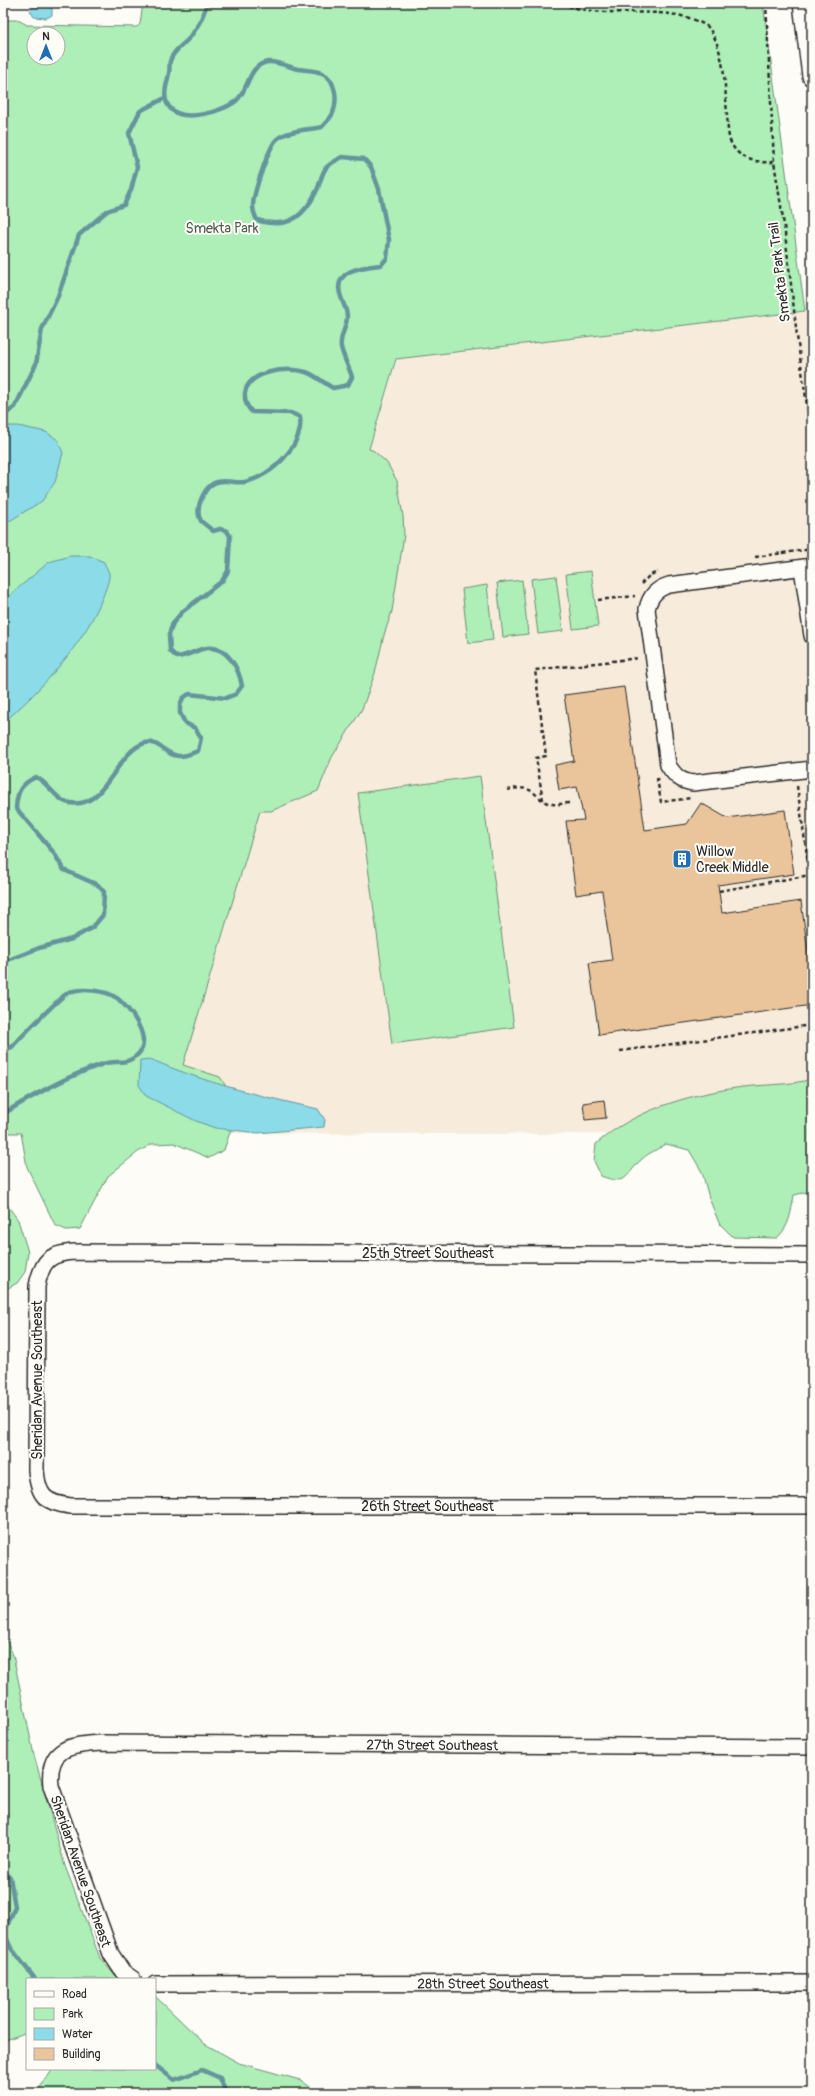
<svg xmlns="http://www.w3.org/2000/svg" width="815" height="2096" font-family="Pangolin,sans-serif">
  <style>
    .built { fill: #f7ecdb }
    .green { fill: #aeefb8; stroke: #6c8d72; fill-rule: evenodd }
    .water { fill: #8bdbe8; stroke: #65959c }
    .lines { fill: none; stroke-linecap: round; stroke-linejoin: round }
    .stream { stroke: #65959c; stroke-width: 4.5 }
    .building { fill: #eac59b; stroke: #2b2b2b }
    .minor-casing { stroke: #2b2b2b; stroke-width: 18 }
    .major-casing { stroke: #2b2b2b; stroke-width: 22 }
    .path { stroke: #2b2b2b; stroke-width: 2.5; stroke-dasharray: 4 3; stroke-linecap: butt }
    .minor { stroke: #fdfcf7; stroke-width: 15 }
    .major { stroke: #fdfcf7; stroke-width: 19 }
    .labels { text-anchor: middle; stroke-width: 4; stroke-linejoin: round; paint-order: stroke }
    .park-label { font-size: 14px; fill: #4c5c4e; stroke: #fdfcf7 }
    .street-label { font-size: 14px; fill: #2b2b2b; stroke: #fdfcf7 }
    .poi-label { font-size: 14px; fill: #2b2b2b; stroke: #fdfcf7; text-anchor: start }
  </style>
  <rect width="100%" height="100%" fill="#fdfcf7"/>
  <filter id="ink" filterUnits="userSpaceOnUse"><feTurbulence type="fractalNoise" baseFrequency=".025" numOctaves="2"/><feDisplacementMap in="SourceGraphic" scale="8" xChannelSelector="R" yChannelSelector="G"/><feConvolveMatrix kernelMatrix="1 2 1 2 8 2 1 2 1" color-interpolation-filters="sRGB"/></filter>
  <g filter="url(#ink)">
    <!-- built -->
    <path class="built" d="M806,311l6,42v782l-650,-2 235,-774z"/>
    <!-- green -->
    <path class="green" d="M143,3h620l42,308 -409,48 -27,90 5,2 13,12 10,18 6,35 1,19 -12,76 -8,24 -9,38 -13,36 -30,48 -14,34 -47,20h-11l-77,254 37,12 9,14 3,35 -8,24 -15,8 -35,-15 -22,1 -14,8 -30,24 -28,53 -14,1 -11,-5 -28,-58 -6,-34h-18v-1113h15l9,5 110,2 3,-3zM34,34h24v24h-24z
      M591,571l7,55 -25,3 -7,-55z
      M556,576l7,55 -25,3 -7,-55z
      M522,580l6,54 -25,3 -6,-54z
      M487,585l6,55 -25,3 -6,-54z
      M480,776l34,251 -122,17 -34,-251z
      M812,1079v112l-18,4c-3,17 -4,31 -17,43l-44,-1 -14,-14 -10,-25 -7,-26 -13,-22 -23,-6c-7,5 -18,9 -24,15 -16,14 -13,28 -41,17l-7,-15 2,-17c37,-33 91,-49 140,-56 25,-4 52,-2 76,-9z
      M3,1199l15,21 10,32 -3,20 -8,11 -14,8z
      M3,1632l10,23 21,100 31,111 35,92 18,21h-91v53l-24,9z
      M155,1996l50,48 34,19 61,17 19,13h-283l17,-24h102z"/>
    <!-- water -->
    <path class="water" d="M34,6h14l4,2v7l-5,3 -13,-1 -4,-6z
      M3,426h15l28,6 12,8 5,13 -8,29 -13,19 -39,24z
      M70,556h20l14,6c1,3 4,8 5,11 1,6 -3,15 -5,21 -18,48 -63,96 -101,129v-122l46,-39z
      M150,1059c54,24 111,37 168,50l7,11 -1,7 -66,6 -43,-5 -19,-7 -50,-25 -7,-11 1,-25z"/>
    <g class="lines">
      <!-- stream -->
      <path class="stream" d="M3,416l12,-9 21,-43 6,-35 16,-33 21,-61 28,-24 17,-6 7,-15 6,-23 -8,-34 11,-22 25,-13
        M3,962l36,-14 33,-9 21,-12 10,-12 1,-23 -6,-7 -34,-15 -10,-17 -38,-45c1,-17 5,-24 20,-31 12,6 20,22 30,25 40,12 48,-50 79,-59 13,-4 22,14 35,13 6,0 12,-3 18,-5l3,-13 -6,-10 -10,-5 -5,-10v-8l3,-7 6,-4 37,4 10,-4 6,-8c-3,-17 -14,-40 -35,-38 -10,1 -18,8 -30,9l-7,-6 -1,-17 4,-11 9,-11 40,-31 6,-10 2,-35 -3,-5 -7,-2 -7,2c-3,-3 -9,-7 -12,-10 -7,-11 2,-32 13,-38 10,-5 21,1 31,-1 26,-5 59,-37 55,-65l-9,-4 -39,-1c-5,-5 -8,-11 -7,-19 3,-22 43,-27 61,-21 9,3 18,11 27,16l15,-3 4,-8c-3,-10 -9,-20 -11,-30 -2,-10 6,-20 6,-30 0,-8 -4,-13 -6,-20 -10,-28 22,-30 40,-32l6,-7 2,-18 -10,-51 -8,-22 -7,-8 -22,-2c-5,3 -12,6 -16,11 -4,5 -6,14 -8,20 -13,28 -29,42 -61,32 -2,-4 -4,-9 -4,-14 0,-12 16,-60 24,-67 11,-9 31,-9 45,-12 3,-4 9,-9 11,-14 5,-13 3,-34 -11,-40 -7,-3 -17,-3 -24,-4 -9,-2 -21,-8 -30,-7 -20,3 -19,27 -31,38 -13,12 -55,23 -67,8 -9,-11 -3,-23 -1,-35 1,-4 0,-8 1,-12 3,-11 15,-17 21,-25 8,-11 13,-21 16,-33
        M3,1050l9,-3c8,-9 50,-52 57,-55 13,-4 36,-2 48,6 13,10 39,44 18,59 -11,8 -20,3 -32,7 -36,12 -68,30 -100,50
        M3,1766v2
        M3,1871l7,6 5,30 -11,26 7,15 24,31
        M155,2065l19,15 28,-10 18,8 6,15"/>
    </g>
    <!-- building -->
    <path class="building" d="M624,687l21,143 42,-6 14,-21 26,15 58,-8 9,64 -76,11 4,28 79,-12 11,80v24l-213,30 -10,-72 23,-3 -10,-69 -26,4 -10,-74 18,-1 -7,-33 -18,3 -4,-25 19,-4 -10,-66z
      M604,1100l2,18 -21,2 -2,-17z"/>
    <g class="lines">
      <defs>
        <g id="minor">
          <path d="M812,566l-143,19c-13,4 -19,11 -22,24l21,156c7,11 12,16 25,18l119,-14"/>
          <path d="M802,568l10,68"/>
          <path id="s1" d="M812,1255l-736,-3c-26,1 -34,8 -39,34l-1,184c2,26 9,33 35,36h741"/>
          <path id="s2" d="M133,1979l-10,-7 -12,-18 -60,-168c-4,-38 18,-41 50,-43l711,4"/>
          <path id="s3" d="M155,1984l657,-1"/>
        </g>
        <path id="major" d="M803,3l9,73"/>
      </defs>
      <!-- minor casing -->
      <use href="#minor" class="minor-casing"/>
      <!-- major casing -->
      <use href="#major" class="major-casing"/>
      <!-- path -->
      <path class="path" d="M562,3c42,20 107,-3 146,24 17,22 17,61 19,88 1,9 0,21 5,30 8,15 26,18 42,17
        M766,3l8,159 10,63 14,119 14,95
        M755,557l57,-8
        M641,584l9,-9 8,-3
        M598,600l37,-4
        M657,778l4,24 30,-4
        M797,786l15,104
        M507,790c32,-8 26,12 46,14 5,1 11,-1 16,-1
        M543,800l-7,-42 10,-2 -11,-86 104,-12
        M719,891l91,-16
        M620,1051l192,-26"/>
      <!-- minor -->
      <use href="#minor" class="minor"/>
      <!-- major -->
      <use href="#major" class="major"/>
    </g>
  </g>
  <!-- icons -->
  <defs>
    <symbol id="building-square" viewBox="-11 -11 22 22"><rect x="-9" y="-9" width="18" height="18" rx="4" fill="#1f6fb2" stroke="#fdfcf7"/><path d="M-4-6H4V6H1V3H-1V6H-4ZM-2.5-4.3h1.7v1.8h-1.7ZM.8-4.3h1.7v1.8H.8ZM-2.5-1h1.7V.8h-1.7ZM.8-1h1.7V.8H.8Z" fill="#fff"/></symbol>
  </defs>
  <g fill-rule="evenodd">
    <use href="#building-square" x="671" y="848" width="22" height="22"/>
  </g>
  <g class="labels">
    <!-- park labels -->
    <g class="park-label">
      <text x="222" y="233">Smekta Park</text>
    </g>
    <!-- street labels -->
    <g class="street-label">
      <text transform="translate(779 272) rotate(-97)" y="5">Smekta Park Trail</text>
      <text x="428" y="1258">25th Street Southeast</text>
      <text transform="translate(37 1380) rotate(-90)" y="5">Sheridan Avenue Southeast</text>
      <text dy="5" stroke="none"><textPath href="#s1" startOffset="1392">26th Street Southeast</textPath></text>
      <text dy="5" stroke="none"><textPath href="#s2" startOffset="622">27th Street Southeast</textPath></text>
      <text transform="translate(81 1871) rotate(71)" y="5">Sheridan Avenue Southeast</text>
      <text dy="5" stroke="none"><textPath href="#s3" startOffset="328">28th Street Southeast</textPath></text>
    </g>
    <!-- poi labels -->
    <g class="poi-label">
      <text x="696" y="856">Willow<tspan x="696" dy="16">Creek Middle</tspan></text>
    </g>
  </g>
  <!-- margin -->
  <rect width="815" height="2096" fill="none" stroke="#fdfcf7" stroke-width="16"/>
  <rect x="8" y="8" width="799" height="2080" fill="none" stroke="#2b2b2b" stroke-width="1.5" filter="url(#ink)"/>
  <!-- legend -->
  <rect x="26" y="1978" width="130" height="92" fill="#fdfcf7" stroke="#a9a8a5"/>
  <rect x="34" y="1991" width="20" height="6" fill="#fdfcf7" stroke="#a9a8a5"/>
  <text x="62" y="1998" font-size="12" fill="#2b2b2b">Road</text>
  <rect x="34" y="2008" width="20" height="12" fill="#aeefb8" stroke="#a9a8a5"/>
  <text x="62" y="2018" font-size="12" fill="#2b2b2b">Park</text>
  <rect x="34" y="2028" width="20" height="12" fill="#8bdbe8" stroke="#a9a8a5"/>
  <text x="62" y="2038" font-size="12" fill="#2b2b2b">Water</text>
  <rect x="34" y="2048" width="20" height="12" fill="#eac59b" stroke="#a9a8a5"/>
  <text x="62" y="2058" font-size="12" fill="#2b2b2b">Building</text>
  <!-- north arrow -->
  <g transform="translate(46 46)"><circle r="19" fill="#fdfcf7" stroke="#a9a8a5"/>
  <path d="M0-3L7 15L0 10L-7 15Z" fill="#1f6fb2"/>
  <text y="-6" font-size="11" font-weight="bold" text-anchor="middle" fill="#2b2b2b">N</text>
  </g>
</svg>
